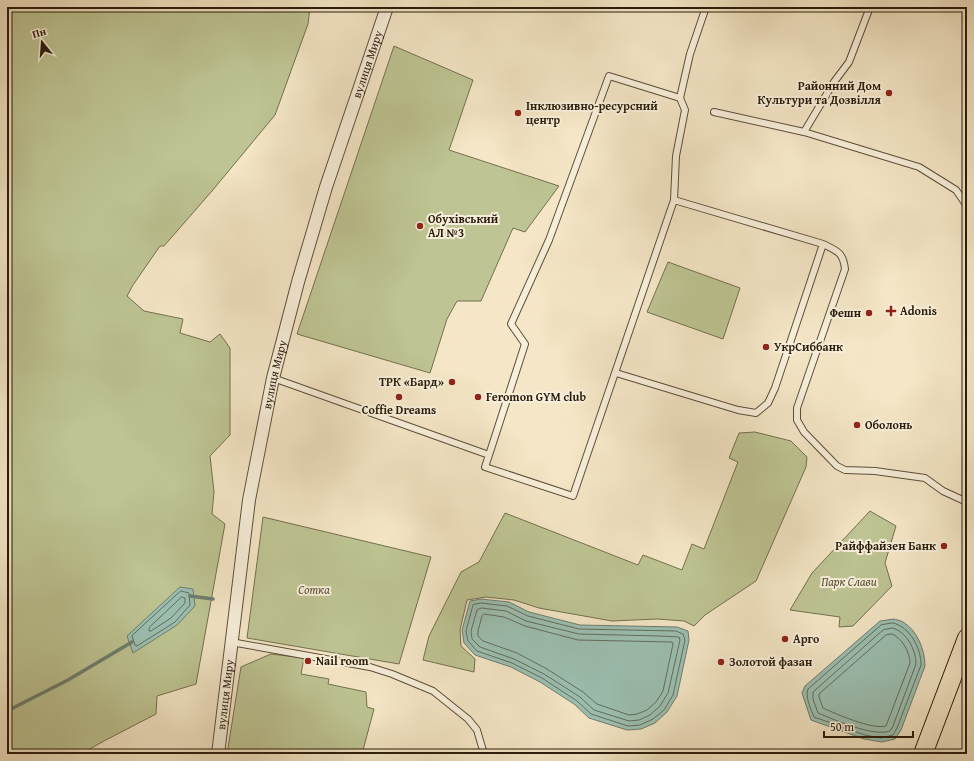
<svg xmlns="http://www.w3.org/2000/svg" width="974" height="761" font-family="'Gentium Book Plus',serif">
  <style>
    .green { fill: #bec493; stroke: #74704f }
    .water { fill: #9cc0b2; stroke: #6e7e6f }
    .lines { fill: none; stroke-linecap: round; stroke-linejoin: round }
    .shore { stroke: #626e5e; stroke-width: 1 }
    .stream { stroke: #6e7e6f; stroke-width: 3.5 }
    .service-casing { stroke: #5c4e3a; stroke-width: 8 }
    .minor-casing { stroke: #5c4e3a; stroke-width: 14 }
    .primary-casing { stroke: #291c0b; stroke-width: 20 }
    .service { stroke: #f8efda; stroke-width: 6 }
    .minor { stroke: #f8efda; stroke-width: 12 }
    .primary { stroke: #f4e6c6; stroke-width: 18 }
    .poi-dot { fill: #8f2418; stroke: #f8efda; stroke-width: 1.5 }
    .labels { text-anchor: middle; stroke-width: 4; stroke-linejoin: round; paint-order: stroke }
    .street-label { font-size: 12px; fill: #291c0b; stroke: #f8efda }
    .poi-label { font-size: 12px; font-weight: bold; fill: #291c0b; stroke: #f8efda; text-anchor: start }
    .park-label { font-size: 12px; font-style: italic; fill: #564e34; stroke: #f8efda }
  </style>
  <rect width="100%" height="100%" fill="#f4e6c6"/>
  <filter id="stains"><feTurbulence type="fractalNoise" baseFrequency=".005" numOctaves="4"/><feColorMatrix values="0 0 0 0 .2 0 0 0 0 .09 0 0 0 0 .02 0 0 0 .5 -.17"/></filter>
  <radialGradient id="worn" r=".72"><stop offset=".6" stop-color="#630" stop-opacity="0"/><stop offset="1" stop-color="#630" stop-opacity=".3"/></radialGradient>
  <!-- green -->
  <path class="green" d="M7,7h303l-2,17 -33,91 -63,76 -48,55h-4l-27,39 -6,11 17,15 39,8 -3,14 30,9 10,-8 10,14v87l-20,21 4,36 -2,22 13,10 -29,160 -39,12 -1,18 -52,27 -23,13h-74z
    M394,46l79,34 -24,70 110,36 -34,46 -12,-4 -32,73h-24l-10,18 -17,54 -133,-39z
    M668,262l72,26 -17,51 -76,-27z
    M755,432l36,9 16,16 -1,10 -50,114 -51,34 -11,11 -10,-5 -27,-2 -45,2 -73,-13 -25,-8 -28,-3 -19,3 -7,30 1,16 14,13 -1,13 -51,-12 6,-24 32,-64 18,-10 26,-49 133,52 5,-10 39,15 10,-26 12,5 34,-87 -9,-4 10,-25z
    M870,511l26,15 -11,37 7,23 -39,40 -14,1 1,-10 -50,-7 22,-37z
    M263,517l168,40 -32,107 -152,-26z
    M271,654l33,4 -3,16 28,5 -1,5 38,8 1,15 7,2 -12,45h-135l14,-87z"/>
  <!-- water -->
  <path class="water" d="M180,587l13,2 2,17 -18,19 -44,28 -6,-17z
    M481,599l28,3 20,10 51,13 97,2 11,4 1,9 -12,56 -10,16 -12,11 -14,6 -14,1 -38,-12 -15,-14 -34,-22 -29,-15 -36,-12 -11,-12 -2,-13 8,-29z
    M894,619c2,1 6,1 9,3 14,8 22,28 22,44l-24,64 -6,9 -13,3 -18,-3 -53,-19 -9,-27 3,-7 75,-65z"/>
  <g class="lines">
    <!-- shore -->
    <path class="shore" d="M181,591l8,2 1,12 -15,17 -38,24 -2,-1 -3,-9z
      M182,597l3,1v5l-14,15 -20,13h-2v-3z
      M481,603l26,3 21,10 51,13 97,2 7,3 2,6 -12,55 -9,15 -11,9 -13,6 -12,1 -37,-12 -14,-13 -35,-23 -30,-15 -35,-12 -9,-10 -2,-10 7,-26z
      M482,608l24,3 20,10 53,13 80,2 20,1 1,3 -12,53 -8,13 -10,9 -11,5 -10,1 -35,-11 -14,-13 -36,-23 -30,-15 -34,-12 -8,-8 -1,-8 6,-21z
      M484,614l20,3 21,9 53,14 94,2 1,2 -10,47 -7,11 -9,8 -10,4 -8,1 -32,-11 -14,-12 -36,-23 -30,-16 -34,-12 -5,-5v-5l4,-15z
      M893,623c17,4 28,25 28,42l-24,63 -4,7 -12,3 -16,-3 -51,-18c-3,-8 -9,-19 -6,-28l73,-64z
      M893,628c14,4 23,22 23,36l-23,62 -3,5c-17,6 -55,-11 -72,-18l-5,-14v-7l70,-62z
      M892,634c10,4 18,18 18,29l-24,63c-13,4 -50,-12 -63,-18l-4,-11v-3l67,-59z"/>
    <!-- stream -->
    <path class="stream" d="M190,596l23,3
      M7,711l61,-31 64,-38"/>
    <defs>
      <path id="service" d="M680,98l10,-44 16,-47
        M714,112l90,20 115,35 37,23 11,16
        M804,132l30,-50 15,-20 21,-55
        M674,200l149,44c14,7 20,8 22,25l-48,139v12l7,12 33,34 8,4 30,1 50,7 18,13 24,11
        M616,373l122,37 18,3 12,-10 7,-15 48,-144
        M273,378l216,77 36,-111 -14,-20 38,-84 60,-164 71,22 5,12 -9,46 -2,44 -101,296 -88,-29 4,-12
        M231,642l139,25 22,7 41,17 35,28 9,11 7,24"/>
      <g id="minor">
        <path id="s1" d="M218,754l31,-254 24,-122 25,-96 28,-95 61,-180"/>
      </g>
      <path id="primary" d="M923,754l44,-116"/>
    </defs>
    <!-- service casing -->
    <use href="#service" class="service-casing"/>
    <!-- minor casing -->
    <use href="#minor" class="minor-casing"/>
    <!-- primary casing -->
    <use href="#primary" class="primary-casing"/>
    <!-- service -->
    <use href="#service" class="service"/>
    <!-- minor -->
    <use href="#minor" class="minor"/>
    <!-- primary -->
    <use href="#primary" class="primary"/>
  </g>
  <!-- markers -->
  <g class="poi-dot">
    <circle cx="889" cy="93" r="4"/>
    <circle cx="518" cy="113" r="4"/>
    <circle cx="420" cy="226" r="4"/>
    <path d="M889 305h4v4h4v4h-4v4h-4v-4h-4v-4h4z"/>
    <circle cx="869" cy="313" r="4"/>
    <circle cx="766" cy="347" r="4"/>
    <circle cx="452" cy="382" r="4"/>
    <circle cx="399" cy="397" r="4"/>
    <circle cx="478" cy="397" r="4"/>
    <circle cx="857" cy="425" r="4"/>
    <circle cx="944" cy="546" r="4"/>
    <circle cx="785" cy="639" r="4"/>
    <circle cx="308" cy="661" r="4"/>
    <circle cx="721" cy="662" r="4"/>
  </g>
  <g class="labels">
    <!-- street labels -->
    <g class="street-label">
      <text dy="4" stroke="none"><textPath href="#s1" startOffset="708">вулиця Миру</textPath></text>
      <text dy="4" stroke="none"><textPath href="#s1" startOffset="384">вулиця Миру</textPath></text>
      <text dy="4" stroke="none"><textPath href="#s1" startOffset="60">вулиця Миру</textPath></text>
    </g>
    <!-- poi labels -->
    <g class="poi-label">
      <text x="881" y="90" text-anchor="end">Районний Дом<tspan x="881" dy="14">Культури та Дозвілля</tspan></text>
      <text x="526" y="110">Інклюзивно-ресурсний<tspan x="526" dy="14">центр</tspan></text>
      <text x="428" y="223">Обухівський<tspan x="428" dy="14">АЛ №3</tspan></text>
      <text x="900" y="315">Adonis</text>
      <text x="861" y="317" text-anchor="end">Фешн</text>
      <text x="774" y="351">УкрСиббанк</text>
      <text x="444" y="386" text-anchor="end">ТРК «Бард»</text>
      <text x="486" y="401">Feromon GYM club</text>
      <text x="399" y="414" text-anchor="middle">Coffie Dreams</text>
      <text x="865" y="429">Оболонь</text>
      <text x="936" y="550" text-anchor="end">Райффайзен Банк</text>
      <text x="793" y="643">Арго</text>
      <text x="316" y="665">Nail room</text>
      <text x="729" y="666">Золотой фазан</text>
    </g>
    <!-- park labels -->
    <g class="park-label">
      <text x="849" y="586">Парк Слави</text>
      <text x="314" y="594">Сотка</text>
    </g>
  </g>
  <!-- margin -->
  <rect width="974" height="761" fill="none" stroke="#f4e6c6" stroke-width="24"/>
  <rect x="8" y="8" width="958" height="745" fill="none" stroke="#291c0b" stroke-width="2"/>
  <rect x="12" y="12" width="950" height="737" fill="none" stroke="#291c0b"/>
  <!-- north arrow -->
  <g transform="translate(42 42) rotate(343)" stroke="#f8efda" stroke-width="3" paint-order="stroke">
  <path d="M0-3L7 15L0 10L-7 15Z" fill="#291c0b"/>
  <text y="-6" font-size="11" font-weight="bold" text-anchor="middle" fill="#291c0b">Пн</text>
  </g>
  <!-- scale -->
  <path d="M824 731v6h89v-6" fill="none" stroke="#291c0b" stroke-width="2"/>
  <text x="830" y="731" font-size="12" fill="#291c0b" stroke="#f8efda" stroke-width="3" paint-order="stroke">50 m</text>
  <rect width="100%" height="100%" filter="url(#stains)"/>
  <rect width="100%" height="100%" fill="url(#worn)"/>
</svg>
